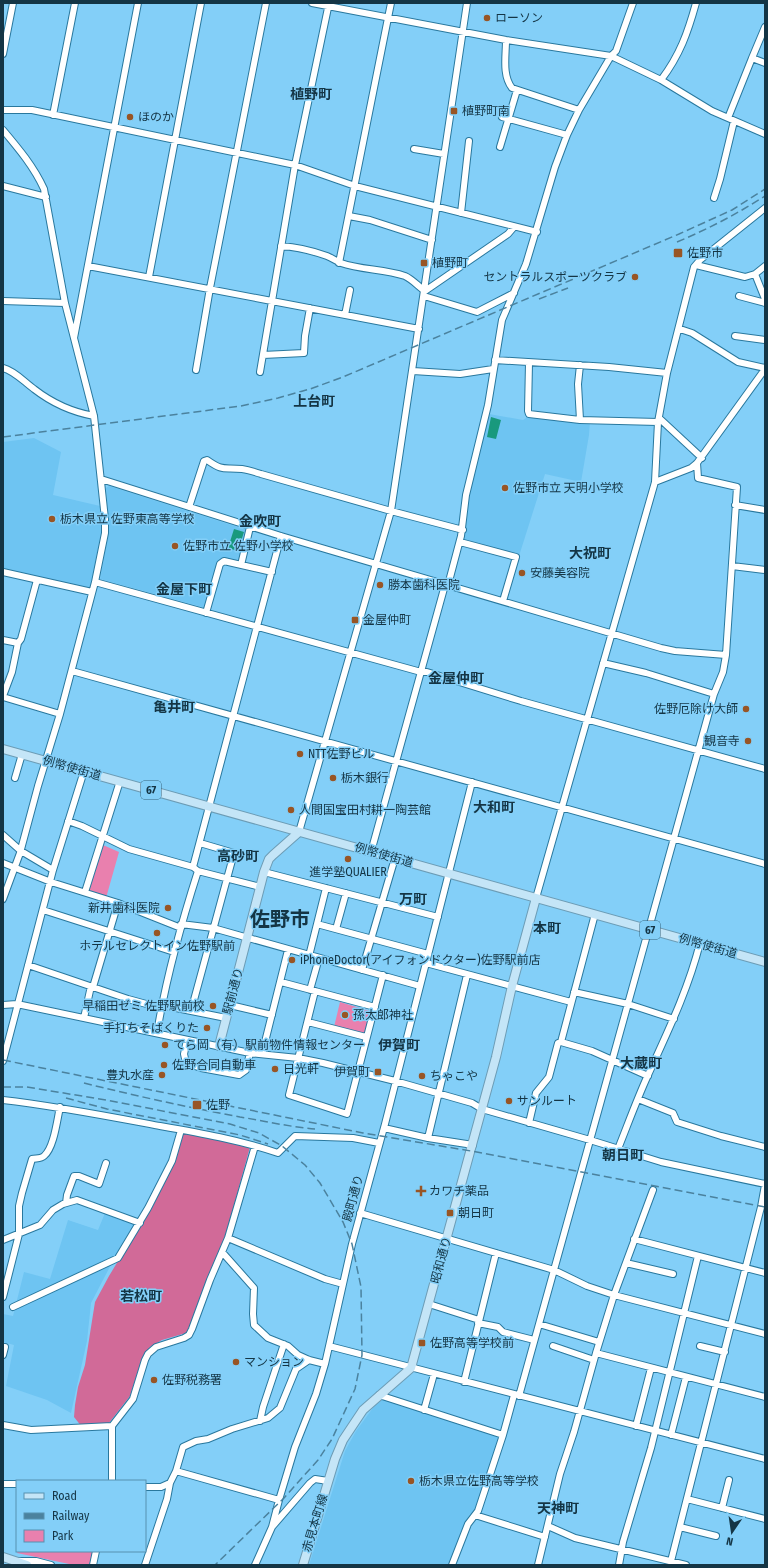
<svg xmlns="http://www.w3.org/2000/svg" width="768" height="1568" font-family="'Fira Sans Condensed','Noto Sans JP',sans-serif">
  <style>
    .built { fill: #6ec4f2 }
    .green { fill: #e980ae }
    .forest { fill: #d16a98 }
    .water { fill: #19997d }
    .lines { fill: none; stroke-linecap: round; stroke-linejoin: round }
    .minor-casing { stroke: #29789e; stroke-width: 8 }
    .major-casing { stroke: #6c9cb5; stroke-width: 10 }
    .minor { stroke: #fff; stroke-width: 6 }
    .major { stroke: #c4e5f7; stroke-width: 8 }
    .rail { stroke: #4b829e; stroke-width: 1.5; stroke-dasharray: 8 4; stroke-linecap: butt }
    .poi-dot { fill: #985525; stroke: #83cff8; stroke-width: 1.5 }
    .labels { text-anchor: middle; stroke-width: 3; stroke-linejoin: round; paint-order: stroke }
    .shield { fill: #83cff8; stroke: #35637b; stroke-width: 1 }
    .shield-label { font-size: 11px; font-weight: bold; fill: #143545 }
    .poi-label { font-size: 12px; fill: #143545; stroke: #83cff8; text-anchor: start }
    .street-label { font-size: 12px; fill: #143545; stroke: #83cff8 }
    .quarter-label { font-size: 14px; font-weight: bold; fill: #143545; stroke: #83cff8 }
    .town-label { font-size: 20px; font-weight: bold; fill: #143545; stroke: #83cff8 }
  </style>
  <rect width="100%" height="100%" fill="#83cff8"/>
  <!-- built -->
  <path class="built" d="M489,414l34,6 6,-4 61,5 -1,14 -8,47 -36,-8 -26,82 -55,-15 5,-48z
    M34,438l27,14 -8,43 47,11 1,27 -11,55 -5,2 -82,-19v-129z
    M109,486l138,44 -7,32 -16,-2 -18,48 -106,-29 9,-48 -3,-43z
    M105,1213l30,10v2l-19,30 -25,48 -4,38 -16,72 -24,-13 -41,-14 8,-41 -11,-3v-28l10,2 11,-44 26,7 18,-59 30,10z
    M381,1397l119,38 -24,76 -7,5 -19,49h-141l36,-114 11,-20z"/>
  <!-- green -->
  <path class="green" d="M103,845l16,7 -13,46 -20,-6z
    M340,1002l30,9 -4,25 -32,-9z
    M18,1551h75l-4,14h-15l-57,-12z"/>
  <!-- forest -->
  <path class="forest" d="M180,1132l70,15 -27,98 -31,78 -6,10 -24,7 -12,7 -8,11 -12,38 -21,27 -27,4 -8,-10 1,-12 3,-18 7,-22 10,-63 14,-26 46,-76z"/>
  <!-- water -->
  <path class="water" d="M491,417l10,3 -5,19 -9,-2z
    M234,529l10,3 -6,19 -10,-3z"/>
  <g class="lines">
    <defs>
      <path id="minor" d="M312,3l194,37 105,16 50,24 51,31 53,23
        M506,40c0,16 -4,35 6,48l67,22
        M3,54l10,-51
        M752,58l13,-31
        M661,80c19,-25 27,-48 35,-77
        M3,110h29l263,55 60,21 182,46
        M53,115l22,-112
        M502,117l65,18
        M728,118l24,-60 13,5
        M3,130c16,19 31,37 41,59l21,114 29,113 11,103v14l-10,49 -35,132 -22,72 -18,67 -17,46
        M500,147l17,-57
        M414,149l30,5
        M3,186l43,11
        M714,198l6,-19 14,-58
        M461,213l8,-72
        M349,216l21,4 62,20
        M281,246c16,1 32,5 46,10 5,2 9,5 14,7 20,7 43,6 64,13 7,3 14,11 20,15l83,-57 6,-7
        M339,263l52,-260
        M696,265l49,12 10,-3 10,-8
        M88,266l331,63
        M755,274l10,25
        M149,277l52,-274
        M424,296l53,16 37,-19
        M739,296l26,7
        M3,301l62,2
        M345,315l5,-25
        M680,329l12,4 46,29 27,6
        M735,336l30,4
        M74,338l64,-335
        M263,355l41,-2 1,-17 5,-28
        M495,360l114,7 58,6
        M529,363l-1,48 1,3 51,6 78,2
        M580,365l-2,19 2,36
        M3,368c12,3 21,14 31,21 18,14 38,23 60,27
        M196,370l14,-82 56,-285
        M413,371l47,3 33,-5
        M260,372l35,-207 34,-162
        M659,418l43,40
        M101,479l180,57 380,112 14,3 51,4
        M655,482l36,-14 6,-5 68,-94
        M735,505l30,5
        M189,507l15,-46 3,-1c17,12 16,7 35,9 7,1 13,3 19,5l130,37 72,19
        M460,542l56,15 -13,44
        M241,565l9,-38
        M732,566l33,4
        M3,572l89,20
        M95,582l326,90h6l94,29 244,68
        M448,585l13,-49 5,-41 22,-90 14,-85 24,-56 29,-97 12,-32 12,-25 32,-54 5,-5 17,-48
        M206,613l14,-49 4,-3 48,11
        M3,640l15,3
        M603,663l43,10 68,21
        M72,671l693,193
        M3,696l9,-24 6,-29 3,-4 16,-59
        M3,697l57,17
        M15,778l7,-24
        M68,821l14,5 47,23 64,18 5,4 62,16
        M299,832l92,-321 76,-508
        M3,835l18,16 32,19
        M371,852l74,-267
        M3,863l48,19 67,21 63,25
        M193,867l88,-331
        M264,872l174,45
        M85,892l35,-111
        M536,898l119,-416 3,-60 9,-49 27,-106 6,-7 65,-52
        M43,910l131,42
        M181,924l32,4 207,58
        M317,924l111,30
        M336,929l10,-36
        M309,956l17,-68
        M426,963l145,39
        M28,965l100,34 33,9
        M362,970l33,-112
        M281,982l94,25
        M93,987l25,-84
        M310,990l9,-32
        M315,991l-26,104 58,19 36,-139
        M574,992l54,12 46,15
        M3,1005l14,-1 233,49 48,5 25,5 72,18 77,22 10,6 108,31 71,22 104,22
        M161,1005l65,13
        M230,1005l42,10
        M191,1011l43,-158 -34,-10
        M84,1018l7,-32
        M308,1022l58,15
        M157,1033c9,-55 24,-109 41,-162
        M187,1040l-3,14 2,9 15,5 38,7 7,-5 4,-17
        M561,1042l31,9 56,25
        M262,1054l26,-104
        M3,1061l50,-191 31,-99
        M638,1099l35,14 4,9 44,14 44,11
        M3,1100c53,6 104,16 157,26 40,7 80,14 118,27l17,-17 58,2 26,5
        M529,1123l7,-30 13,-16 9,-34 3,-1 34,-128
        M384,1128l44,10 45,7
        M428,1138l39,-163
        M618,1149c10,-25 19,-50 30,-74 20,-44 40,-85 52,-132
        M66,1203l1,-8 7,-19h5l20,8 7,-21
        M360,1213l194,57 33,16 27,9 151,39
        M228,1238l97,41 18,5
        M634,1239l131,34
        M3,1240l37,-15 13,-15 10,-6 14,-4 63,23
        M222,1252l32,36 -1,26 1,11 14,13 20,8 10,9 11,5 16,4
        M626,1263l47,11
        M3,1297l16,-63v-28l3,-13 10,-34c4,-1 9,0 12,-3 10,-8 13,-36 16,-49
        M429,1304l50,16
        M13,1307l105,-49 30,-50 24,-47 9,-31
        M478,1323l20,4 5,5 31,8
        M539,1324l60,18
        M329,1346l436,113
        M553,1346l41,14
        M700,1346l25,6
        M3,1347h2l-2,8
        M596,1353l169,44
        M464,1382l32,-129
        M379,1395l124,40
        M519,1396l195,-702 9,-22 3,-17 11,-168 -39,-9 -1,-15
        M424,1410l10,-36
        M260,1421l3,-14 21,-63
        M3,1425l28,5 81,-4
        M636,1426l15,-58
        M671,1435l15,-58
        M176,1471l103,29
        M112,1481v-55l21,-27 12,-39 3,-6 8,-7 28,-9 5,-3 3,-6 18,-49 18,-42 27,-92
        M3,1484h14
        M145,1487h16l9,-4
        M687,1499l78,20
        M722,1508l7,-28
        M475,1515l70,22
        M548,1526l27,12 111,27
        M272,1527l7,-27 16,-53 21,-53 9,-30 27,-120 33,-120 87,-342
        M680,1527l36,9
        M20,1561h16l15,4
        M93,1565l3,-14
        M145,1565l22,-66 3,-16 6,-12 7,-24 13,-6 12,-2 24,-10 36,-11 12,-10 16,-39 13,-9
        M255,1565l17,-38 38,-44 5,-4 13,2
        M452,1565l16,-41 10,-13 25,-76 11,-40
        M538,1565l22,-91 14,-42 22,-79 18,-58 39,-105
        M619,1565l4,-23 28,-94 47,-192
        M670,1565l91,-358 4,-22"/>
      <path id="major" d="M3,749l762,213
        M219,1046l45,-174 5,-13 4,-4 26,-23
        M3,1557l24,8
        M303,1565l32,-106 8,-19 20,-30 48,-42 85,-311 16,-71 24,-88"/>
    </defs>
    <!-- minor casing -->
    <use href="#minor" class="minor-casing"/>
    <!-- major casing -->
    <use href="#major" class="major-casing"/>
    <!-- minor -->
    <use href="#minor" class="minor"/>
    <!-- major -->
    <use href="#major" class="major"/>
    <!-- rail -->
    <path class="rail" d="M677,242c31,-13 60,-28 88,-46
      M539,299l29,-11
      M3,437l238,-31 37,-8 32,-9 33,-12 336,-143 53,-24 33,-21
      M3,1060l360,73 108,18 294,56
      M84,1083c52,13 103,24 156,34 25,4 50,10 75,12
      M3,1087h24l79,13 124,24 29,9 23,13 23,19 15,18 23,39 9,22 9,43 1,68 -7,34 -23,50 -14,21 -34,38 -69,67
      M66,1098l41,11 133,26 28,9"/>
  </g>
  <!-- markers -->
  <g class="poi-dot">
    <circle cx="487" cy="18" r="4"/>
    <rect x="450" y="107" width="8" height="8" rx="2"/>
    <circle cx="130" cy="117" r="4"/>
    <rect x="673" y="248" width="10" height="10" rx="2"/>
    <rect x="420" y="259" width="8" height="8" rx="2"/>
    <circle cx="635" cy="277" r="4"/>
    <circle cx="505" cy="488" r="4"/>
    <circle cx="52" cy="519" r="4"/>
    <circle cx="175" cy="546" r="4"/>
    <circle cx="522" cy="573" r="4"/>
    <circle cx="380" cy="585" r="4"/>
    <rect x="351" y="616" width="8" height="8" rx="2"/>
    <circle cx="746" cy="709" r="4"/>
    <circle cx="748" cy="741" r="4"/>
    <circle cx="300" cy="754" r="4"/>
    <circle cx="333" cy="778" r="4"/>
    <circle cx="291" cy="810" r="4"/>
    <circle cx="348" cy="859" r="4"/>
    <circle cx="168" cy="908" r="4"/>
    <circle cx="157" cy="933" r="4"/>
    <circle cx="292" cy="960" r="4"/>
    <circle cx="213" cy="1006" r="4"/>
    <circle cx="345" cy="1015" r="4"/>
    <circle cx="207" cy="1028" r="4"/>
    <circle cx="165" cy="1045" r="4"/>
    <circle cx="164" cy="1065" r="4"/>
    <circle cx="275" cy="1069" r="4"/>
    <rect x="374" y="1068" width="8" height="8" rx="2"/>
    <circle cx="162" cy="1075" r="4"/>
    <circle cx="422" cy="1076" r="4"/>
    <circle cx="509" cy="1101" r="4"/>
    <rect x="192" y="1100" width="10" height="10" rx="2"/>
    <path d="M419 1185h4v4h4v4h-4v4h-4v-4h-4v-4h4z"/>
    <rect x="446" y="1209" width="8" height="8" rx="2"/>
    <rect x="418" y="1339" width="8" height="8" rx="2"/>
    <circle cx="236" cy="1362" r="4"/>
    <circle cx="154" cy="1380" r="4"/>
    <circle cx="411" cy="1481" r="4"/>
  </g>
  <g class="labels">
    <!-- shield labels -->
    <g class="shield">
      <rect x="141" y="781" width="20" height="18" rx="3"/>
      <rect x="640" y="921" width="20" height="18" rx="3"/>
    </g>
    <g class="shield-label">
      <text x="151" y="794">67</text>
      <text x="650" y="934">67</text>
    </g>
    <!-- poi labels -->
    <g class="poi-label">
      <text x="495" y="22">ローソン</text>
      <text x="462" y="115">植野町南</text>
      <text x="138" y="121">ほのか</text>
      <text x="687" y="257">佐野市</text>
      <text x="432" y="267">植野町</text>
      <text x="627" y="281" text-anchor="end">セントラルスポーツクラブ</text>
      <text x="513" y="492">佐野市立 天明小学校</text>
      <text x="60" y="523">栃木県立 佐野東高等学校</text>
      <text x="183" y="550">佐野市立 佐野小学校</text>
      <text x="530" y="577">安藤美容院</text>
      <text x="388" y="589">勝本歯科医院</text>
      <text x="363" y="624">金屋仲町</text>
      <text x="738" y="713" text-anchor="end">佐野厄除け大師</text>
      <text x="740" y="745" text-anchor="end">観音寺</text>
      <text x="308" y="758">NTT佐野ビル</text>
      <text x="341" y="782">栃木銀行</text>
      <text x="299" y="814">人間国宝田村耕一陶芸館</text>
      <text x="348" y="876" text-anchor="middle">進学塾QUALIER</text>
      <text x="160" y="912" text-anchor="end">新井歯科医院</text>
      <text x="157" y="950" text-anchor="middle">ホテルセレクトイン佐野駅前</text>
      <text x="300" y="964">iPhoneDoctor(アイフォンドクター)佐野駅前店</text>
      <text x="205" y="1010" text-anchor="end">早稲田ゼミ 佐野駅前校</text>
      <text x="353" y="1019">孫太郎神社</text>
      <text x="199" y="1032" text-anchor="end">手打ちそばくりた</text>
      <text x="173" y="1049">てら岡（有）駅前物件情報センター</text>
      <text x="172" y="1069">佐野合同自動車</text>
      <text x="283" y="1073">日光軒</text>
      <text x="370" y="1076" text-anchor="end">伊賀町</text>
      <text x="154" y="1079" text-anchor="end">豊丸水産</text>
      <text x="430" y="1080">ちゃこや</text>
      <text x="517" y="1105">サンルート</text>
      <text x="206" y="1109">佐野</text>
      <text x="429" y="1195">カワチ薬品</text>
      <text x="458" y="1217">朝日町</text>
      <text x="430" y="1347">佐野高等学校前</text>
      <text x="244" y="1366">マンション</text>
      <text x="162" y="1384">佐野税務署</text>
      <text x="419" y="1485">栃木県立佐野高等学校</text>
    </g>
    <!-- street labels -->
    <g class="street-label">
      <text transform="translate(72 768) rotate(16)" y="4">例幣使街道</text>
      <text transform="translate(384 855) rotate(16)" y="4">例幣使街道</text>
      <text transform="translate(708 946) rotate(16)" y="4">例幣使街道</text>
      <text transform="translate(233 991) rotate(-75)" y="4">駅前通り</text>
      <text transform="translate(353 1198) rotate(-75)" y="4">殿町通り</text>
      <text transform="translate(441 1260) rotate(-75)" y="4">昭和通り</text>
      <text transform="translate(315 1523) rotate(-73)" y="4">赤見本町線</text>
    </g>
    <!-- quarter labels -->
    <g class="quarter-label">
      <text x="311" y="99">植野町</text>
      <text x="314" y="406">上台町</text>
      <text x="260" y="526">金吹町</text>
      <text x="590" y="558">大祝町</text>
      <text x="184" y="594">金屋下町</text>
      <text x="456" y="683">金屋仲町</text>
      <text x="174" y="712">亀井町</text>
      <text x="494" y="812">大和町</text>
      <text x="238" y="861">高砂町</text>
      <text x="413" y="904">万町</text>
      <text x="547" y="933">本町</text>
      <text x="399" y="1050">伊賀町</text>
      <text x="641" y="1068">大蔵町</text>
      <text x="623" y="1160">朝日町</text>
      <text x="141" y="1301">若松町</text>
      <text x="558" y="1513">天神町</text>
    </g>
    <!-- town labels -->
    <g class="town-label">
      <text x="280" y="926">佐野市</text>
    </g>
  </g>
  <!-- border -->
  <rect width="768" height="1568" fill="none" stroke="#143545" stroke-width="8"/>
  <!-- legend -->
  <rect x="16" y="1480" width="130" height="72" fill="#83cff8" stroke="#5791b0"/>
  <rect x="24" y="1493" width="20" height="6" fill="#c4e5f7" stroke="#5791b0"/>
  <text x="52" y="1500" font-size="12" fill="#143545">Road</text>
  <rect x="24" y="1513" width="20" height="6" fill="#4b829e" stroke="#5791b0"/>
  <text x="52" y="1520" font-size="12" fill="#143545">Railway</text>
  <rect x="24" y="1530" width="20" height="12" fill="#e980ae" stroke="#5791b0"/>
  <text x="52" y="1540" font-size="12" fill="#143545">Park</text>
  <!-- north arrow -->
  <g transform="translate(732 1532) rotate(193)" stroke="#83cff8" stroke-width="3" paint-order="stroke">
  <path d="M0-3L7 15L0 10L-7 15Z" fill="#143545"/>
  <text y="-6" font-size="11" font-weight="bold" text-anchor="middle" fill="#143545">N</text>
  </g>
</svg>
